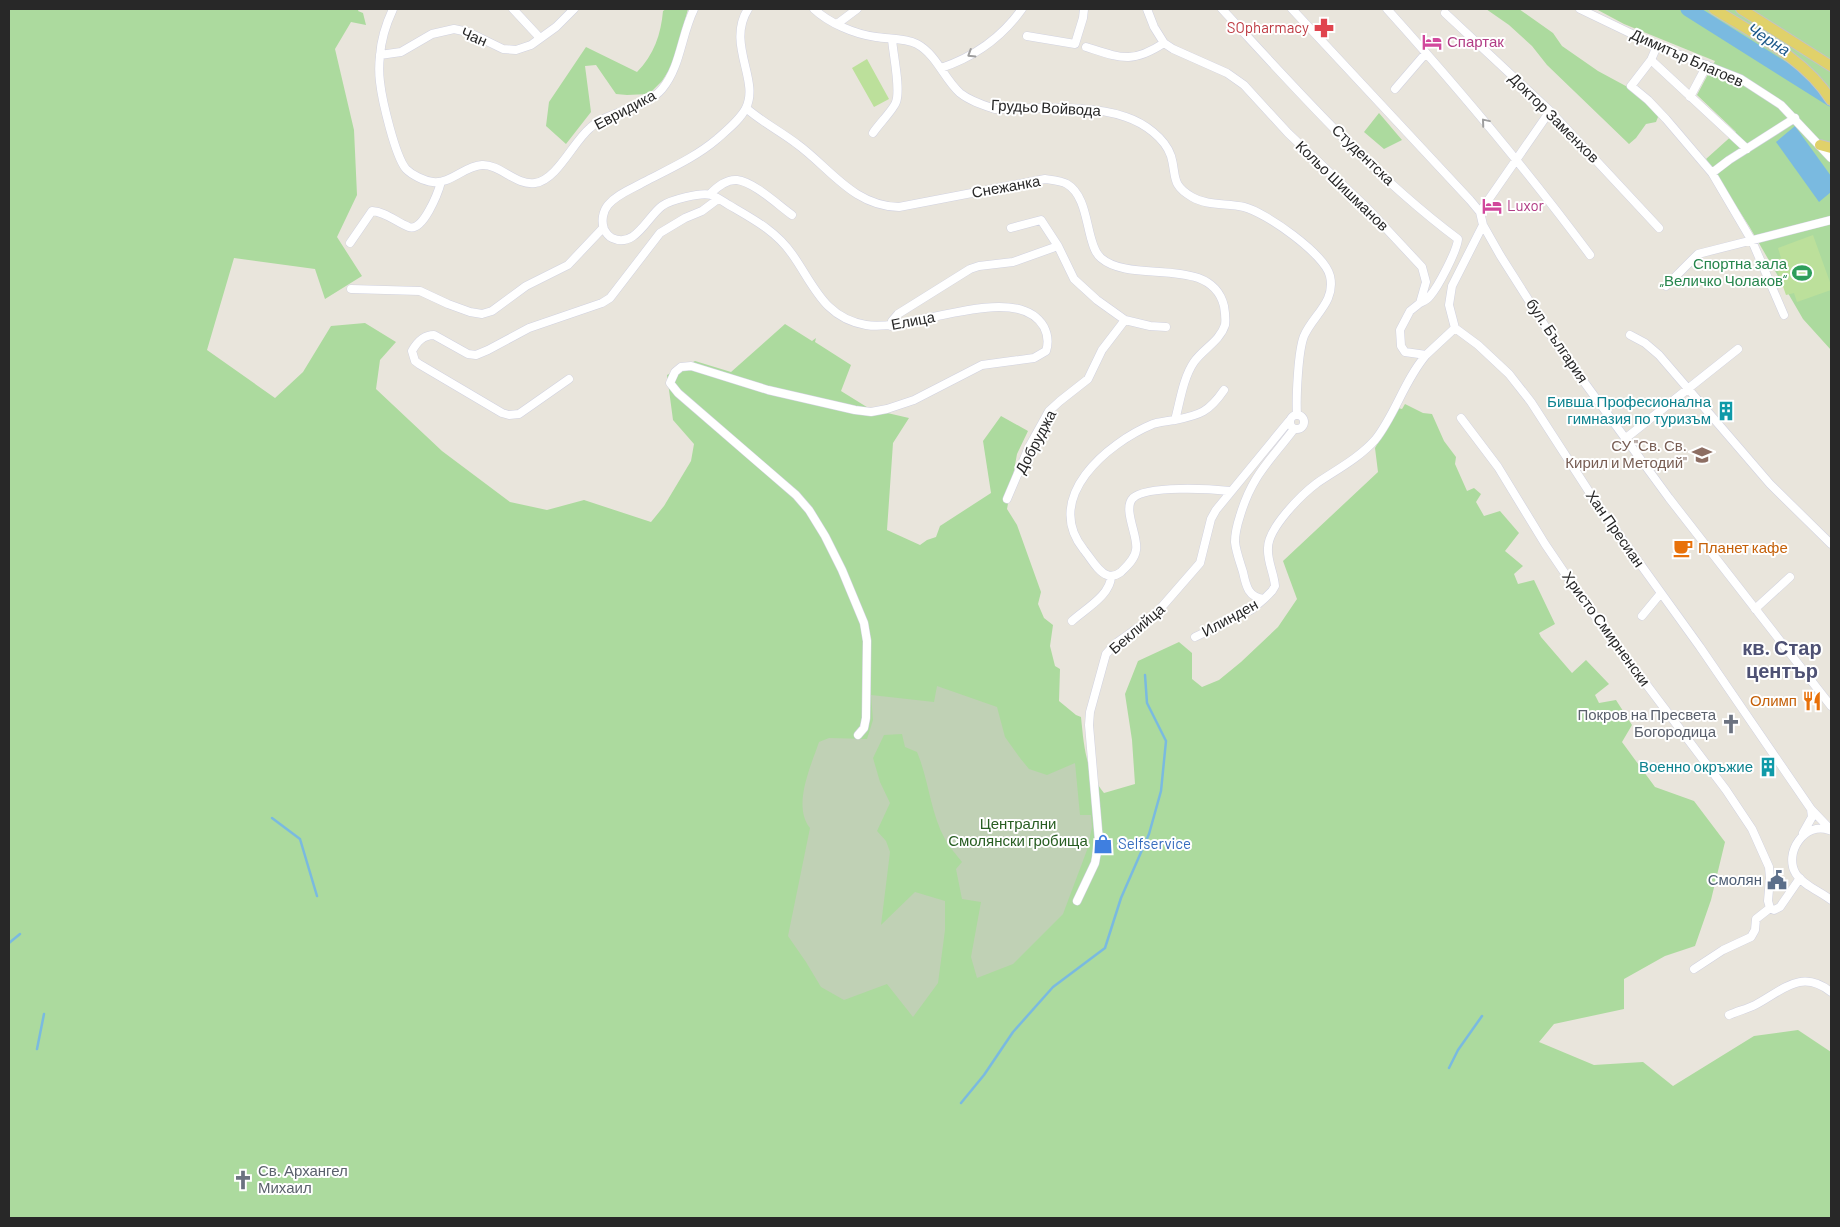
<svg xmlns="http://www.w3.org/2000/svg" width="1840" height="1227" font-family="Barlow,sans-serif">
  <style>
    .green { fill: #acda9e }
    .cemetery { fill: #c0d1b5 }
    .pitch { fill: #bce09b }
    .water { fill: #7abae0 }
    .lines { fill: none; stroke-linecap: round; stroke-linejoin: round }
    .stream { stroke: #7abae0; stroke-width: 2.5 }
    .river { stroke: #7abae0; stroke-width: 15 }
    .minor-casing { stroke: #d1d2e0; stroke-width: 9 }
    .major-casing { stroke: #c3c3c3; stroke-width: 12 }
    .minor { stroke: #fff; stroke-width: 8 }
    .major { stroke: #e0d16a; stroke-width: 10 }
    .oneway { stroke: #9e9e9e }
    .labels { text-anchor: middle; stroke-width: 4; stroke-linejoin: round; paint-order: stroke }
    .health-label { font-size: 15px; fill: #be3a42; stroke: #fff; text-anchor: end }
    .street-label { font-size: 15px; fill: #282828; stroke: #fff }
    .hotel-label { font-size: 15px; fill: #b23c85; stroke: #fff; text-anchor: start }
    .leisure-label { font-size: 15px; fill: #27864d; stroke: #fff; text-anchor: end }
    .culture-label { font-size: 15px; fill: #0d838f; stroke: #fff; text-anchor: end }
    .education-label { font-size: 15px; fill: #785e54; stroke: #fff; text-anchor: end }
    .food-label { font-size: 15px; fill: #c56008; stroke: #fff; text-anchor: start }
    .worship-label { font-size: 15px; fill: #5b616d; stroke: #fff; text-anchor: end }
    .park-label { font-size: 15px; fill: #275d21; stroke: #fff }
    .shop-label { font-size: 15px; fill: #366cbe; stroke: #fff; text-anchor: start }
    .service-label { font-size: 15px; fill: #4e5e75; stroke: #fff; text-anchor: end }
    .water-label { font-size: 16px; font-style: italic; fill: #1c5889; stroke: #fff }
    .district-label { font-size: 20px; font-weight: bold; fill: #4e5174; stroke: #fff }
  </style>
  <rect width="100%" height="100%" fill="#e9e5dc"/>
  <!-- green -->
  <path class="green" d="M9,9h350l-1,2 5,2 3,12 -15,-3 -16,27 19,81 3,65 -20,42 25,39 -37,23 -10,-30 -81,-11 -27,92 68,48 28,-26 28,-46 34,-3 31,19 -16,18 -4,29 66,62 68,51 37,8 37,-10 67,22 13,-16 27,-45 3,-17 -21,-24 -6,-45 28,-14 36,11 54,-48 27,17 4,-3 -1,4 36,23 -10,26 29,18 39,9 -16,25 -6,87 33,15 7,-5 9,-3 4,-11 51,-33 -8,-52 18,-25 27,15 -11,23 -10,55 10,16 24,67 -3,12 6,14 9,7 -3,21 5,20 5,3 -1,32 17,14 5,2c3,29 4,52 23,76l31,-9 -3,-44 -7,-46 13,-33 41,-19 13,11v26l10,8 17,-7 22,-18 37,-35 19,-28 -14,-38 95,-89 -3,-24 23,-40 4,1 3,-5 18,9 9,1 12,27 12,16 -1,7 12,27 7,-3 7,6 -5,8 8,14 16,-5 19,22 -14,18 18,15 -9,8 4,10 16,-4 21,44 -16,9 2,4 31,36 14,-13 23,24 -14,11 4,8 17,-3 16,25 -10,17 33,45 39,14 31,41 -14,58 -16,46 -30,10 -41,23v30l-70,15 -15,18 55,23 49,-3 30,24 81,-50 44,-6 33,22v166h-1822z
    M666,9h22l-15,55 -11,17 -13,13 -22,1 -11,-1 -20,-29 -11,1 6,46 -25,32 -20,-18 3,-24 37,-55 51,25c17,-17 24,-38 26,-61z
    M1486,9h33l34,24 9,13 36,25 37,20 25,21 -4,10 -10,2 -10,14 -7,6 -82,-79 -15,-19 -23,-21z
    M1596,9h235v341l-28,-31 -54,-93 -43,-67 30,-27 -39,-37 18,-34 -91,-37z
    M1379,113l23,27 -18,9 -20,-17z"/>
  <!-- cemetery -->
  <path class="cemetery" d="M937,686l60,21 8,30 15,21 9,11 18,6 28,-12 5,52h11l1,12 -5,23 -24,64 -50,50 -36,14 -6,-21 10,-55 -19,-3 -6,-30 6,-7c-6,-8 -13,-15 -17,-23 -15,-27 -16,-59 -28,-87l-12,-5 -3,-13 -18,1 -11,23 7,24 10,21 -13,28 9,10 4,11 -9,73 34,-33 30,9v29l-7,53 -25,34 -26,-33 -43,16 -23,-13 -15,-25 -18,-26 22,-108c-18,-22 1,-62 9,-86l10,-4 38,1 6,-19 -2,-25 63,7z"/>
  <!-- pitch -->
  <path class="pitch" d="M867,59l22,40 -15,8 -22,-39z
    M1813,235l18,50v5l-34,12 -3,-9 -8,2 -12,-34 7,-3 -3,-10z"/>
  <!-- water -->
  <path class="water" d="M1795,126l36,50v16l-12,10 -43,-60z"/>
  <g class="lines">
    <!-- stream -->
    <path class="stream" d="M272,818l28,21 17,57
      M9,943l11,-9
      M37,1049l7,-35
      M1449,1068l9,-18 24,-34
      M961,1103l23,-28 29,-43 40,-45 52,-39 16,-50 28,-64 12,-43 5,-50 -19,-38 -2,-28"/>
    <!-- river -->
    <path class="river" d="M1688,9l143,90"/>
    <defs>
      <path id="minor" d="M393,9c-7,15 -12,30 -13,47 -1,8 -1,18 0,26 2,18 15,74 26,87 6,6 18,12 27,13 18,2 31,-16 49,-17 18,-1 34,21 53,18 22,-3 38,-41 55,-55 20,-18 54,-18 72,-39 19,-23 19,-54 32,-80
        M513,9l27,29
        M748,9c-22,35 12,71 -2,99 -6,12 -19,22 -29,31 -21,18 -48,30 -73,43 -12,7 -27,12 -36,23 -5,6 -7,16 -4,24 2,4 4,7 8,9 23,11 35,-21 50,-32 8,-6 39,-14 49,-11 6,2 13,7 18,10 24,14 47,26 63,49 22,31 32,64 74,71 46,8 150,-46 178,2 4,8 5,15 2,24l-12,7 -52,7 -68,35 -27,9 -16,3 -16,-2 -87,-20 -77,-24 -10,1 -6,5 -5,11 8,10 118,102 13,15 16,26 17,34 22,53 3,18 -1,77 -2,10 -6,7
        M814,9c15,14 40,25 62,28 13,2 29,1 41,7 20,11 27,35 43,49 10,8 23,12 35,16 40,0 94,-5 131,8 18,6 39,21 45,39 6,20 -1,28 21,41 15,9 35,6 52,10 21,5 81,47 86,69 6,26 -17,39 -26,60 -6,15 -8,62 -7,79
        M1147,9l7,18 10,16 9,6 54,24 17,12 44,48 79,75 55,59 4,15 -6,21 -10,8 -10,19 1,16 4,6 21,3 29,-27
        M1222,9c74,80 148,164 236,230 -1,12 -20,48 -28,57 -3,4 -6,5 -10,7
        M1292,9l178,191 10,12 3,13 17,30 57,90 112,153 162,208
        M1387,9c71,79 140,161 203,246
        M1580,9l77,37 84,33 40,26 50,53
        M1445,13l105,98 109,117
        M837,24l20,-15
        M1027,36l48,8 8,-26 1,-9
        M1657,46l-6,14 -20,26 17,14 18,19 46,54 40,68 32,74
        M1086,47c35,11 46,17 78,-4
        M380,55l21,-3 31,-18 22,-5 14,3 35,17 13,1 15,-5 25,-18 18,-18
        M1651,60l96,89
        M941,68c33,-11 61,-31 81,-59
        M1395,89l31,-36
        M1690,97l17,-32
        M746,108c16,14 34,23 51,36 33,24 56,62 102,63l146,-28c7,1 17,2 22,5 17,10 19,37 24,54 2,7 4,15 10,20 31,27 110,-4 123,48 1,6 2,13 1,19 -5,16 -22,24 -31,37 -11,16 -14,40 -19,58 -7,1 -15,2 -22,4 -46,19 -111,74 -69,126 6,7 14,22 23,25 5,2 10,0 14,-3 6,-6 14,-13 15,-22 3,-13 -14,-41 -3,-52 14,-13 78,-9 97,-7
        M873,133c5,-8 21,-24 23,-31 5,-13 -3,-48 -4,-63
        M1712,173l17,-13 66,-42
        M710,194c7,-7 16,-15 27,-14 17,2 41,25 55,35
        M1480,212l70,-101
        M1483,225l-31,61 -3,19 6,23 23,17 31,29 22,28 66,102 103,143 111,162 20,21
        M1011,228l30,-8 17,26 16,33 23,21 28,20 25,6 16,1
        M350,243l22,-32c14,1 24,11 37,16 14,5 29,-34 32,-45
        M1666,286l32,-32 133,-34
        M351,289l69,2 28,13 22,8 12,2 10,-3 34,-25 42,-21 35,-37
        M891,326l1,-5 6,-7 72,-45 9,-3 34,-4 45,-16
        M1630,335l15,8 14,12 111,129 61,60
        M569,379l-50,35 -10,1 -7,-2 -83,-49 -4,-3 -3,-10c5,-9 11,-16 22,-16l34,19 8,1 12,-5 41,-22 73,-25 8,-5 50,-65 25,-15 17,-7 16,-12
        M1290 422a7 7 0 1 1 14 0a7 7 0 1 1-14 0Z
        M1461,418l37,49 47,77 40,59 141,187 26,39 17,38 1,11 -2,23 2,7 4,2 6,-3 20,-29
        M1175,420c25,-5 34,-8 49,-30
        M1294,429c-24,32 -42,46 -54,87 -3,9 -5,17 -5,26 1,10 5,20 8,30 3,14 5,25 21,27l8,-8 3,-5c-1,-13 -8,-25 -7,-38 0,-20 33,-53 49,-65 19,-13 42,-25 58,-43 20,-25 29,-59 51,-85
        M1626,438l112,-89
        M1007,499l22,-52 20,-36 11,-10 28,-22 14,-29 23,-30
        M1755,609l35,-32
        M1642,616l19,-23
        M1072,621c13,-12 39,-26 39,-45
        M1195,637l56,-27 13,-11
        M1829,830c-24,-9 -46,23 -33,44 7,11 25,18 35,26
        M1803,833l9,-16 -1,-8
        M1077,901l18,-38 4,-22 -10,-116 1,-13 16,-58 9,-10 38,-27 47,-54 11,-44 5,-9 73,-89
        M1694,969l29,-19 28,-13 4,-7 1,-11 14,-11
        M1729,1015c9,-4 18,-6 26,-10 27,-14 46,-37 76,-13"/>
      <path id="major" d="M1714,9c40,25 91,49 117,91
        M1741,9l90,57
        M1820,145l11,3"/>
    </defs>
    <!-- minor casing -->
    <use href="#minor" class="minor-casing"/>
    <!-- major casing -->
    <use href="#major" class="major-casing"/>
    <!-- minor -->
    <use href="#minor" class="minor"/>
    <!-- major -->
    <use href="#major" class="major"/>
  </g>
  <!-- one-way arrows -->
  <defs><path id="oneway-chevron" d="M-2-3.5L2.5 0L-2 3.5" fill="none" stroke-width="1.6" stroke-linecap="round" stroke-linejoin="round" transform="scale(1.25)"/></defs>
  <g class="oneway">
    <use href="#oneway-chevron" transform="translate(971 54) rotate(148)"/>
    <use href="#oneway-chevron" transform="translate(1485 122) rotate(-130)"/>
  </g>
  <!-- icons -->
  <defs>
    <symbol id="pharmacy-bare" viewBox="-9 -9 18 18"><path d="M-2-6h4v4h4v4h-4v4h-4v-4h-4v-4h4Z" fill="#e0444e" stroke="#fff" stroke-width="2.5" paint-order="stroke"/></symbol>
    <symbol id="hotel-bare" viewBox="-9 -9 18 18"><path d="M-6-4.5h1.5V1H6V5H4.5V3h-9V5H-6ZM-4 0a1.8 1.8 0 1 1 3.6 0ZM.5 0V-2.5h3Q6-2.5 6 0Z" fill="#d1479c" stroke="#fff" stroke-width="2.5" paint-order="stroke"/></symbol>
    <symbol id="stadium-bare" viewBox="-9 -9 18 18"><path d="M0-5a6.5 5 0 1 0 0 10a6.5 5 0 1 0 0-10ZM-3.5-1.8h7v3.6h-7Z" fill="#2e9e5b" stroke="#fff" stroke-width="2.5" paint-order="stroke"/></symbol>
    <symbol id="building-bare" viewBox="-9 -9 18 18"><path d="M-4-6H4V6H1V3H-1V6H-4ZM-2.5-4.3h1.7v1.8h-1.7ZM.8-4.3h1.7v1.8H.8ZM-2.5-1h1.7V.8h-1.7ZM.8-1h1.7V.8H.8Z" fill="#0f9aa8" stroke="#fff" stroke-width="2.5" paint-order="stroke"/></symbol>
    <symbol id="school-bare" viewBox="-9 -9 18 18"><path d="M0-5L7-2L0 1L-7-2ZM-4 1L0 2.5L4 1V4Q0 6-4 4Z" fill="#8d6e63" stroke="#fff" stroke-width="2.5" paint-order="stroke"/></symbol>
    <symbol id="cafe-bare" viewBox="-9 -9 18 18"><path d="M-5.5-4.5H6V0H3Q3 3.5 0 3.5H-2.5Q-5.5 3.5-5.5 0ZM3-3.2v2h1.7v-2ZM-6 4.5H4V6H-6Z" fill="#e8710a" stroke="#fff" stroke-width="2.5" paint-order="stroke"/></symbol>
    <symbol id="restaurant-bare" viewBox="-9 -9 18 18"><path d="M-5-6h1v4h1v-4h1v4h1v-4h1v5L-1.5 .5V6h-2V.5L-5-1ZM5-6V6H3V1.5H1.5Q1.5-4 5-6Z" fill="#e8710a" stroke="#fff" stroke-width="2.5" paint-order="stroke"/></symbol>
    <symbol id="church-bare" viewBox="-9 -9 18 18"><path d="M-1.2-6h2.4v3.5h3.3v2.4h-3.3V6h-2.4V-.1h-3.3v-2.4h3.3Z" fill="#6b7280" stroke="#fff" stroke-width="2.5" paint-order="stroke"/></symbol>
    <symbol id="shop-bare" viewBox="-9 -9 18 18"><path d="M-5-2.5h2.3a2.7 3.5 0 0 1 5.4 0H5L5.5 6h-11ZM-1.5-2.5h3a1.5 2.3 0 0 0-3 0Z" fill="#3f7fe0" stroke="#fff" stroke-width="2.5" paint-order="stroke"/></symbol>
    <symbol id="civic-bare" viewBox="-9 -9 18 18"><path d="M-.6-6.5H3V-4.5H.6V-3L4-1V1h2V6H-6V1h2V-1L-.6-3ZM-1.2 2.5V6h2.4V2.5Z" fill="#5c6f8a" stroke="#fff" stroke-width="2.5" paint-order="stroke"/></symbol>
  </defs>
  <g fill-rule="evenodd">
    <use href="#pharmacy-bare" x="1310" y="14" width="28" height="28"/>
    <use href="#hotel-bare" x="1418" y="28" width="28" height="28"/>
    <use href="#hotel-bare" x="1478" y="192" width="28" height="28"/>
    <use href="#stadium-bare" x="1788" y="259" width="28" height="28"/>
    <use href="#building-bare" x="1712" y="397" width="28" height="28"/>
    <use href="#school-bare" x="1688" y="441" width="28" height="28"/>
    <use href="#cafe-bare" x="1669" y="534" width="28" height="28"/>
    <use href="#restaurant-bare" x="1798" y="687" width="28" height="28"/>
    <use href="#church-bare" x="1717" y="710" width="28" height="28"/>
    <use href="#building-bare" x="1754" y="753" width="28" height="28"/>
    <use href="#shop-bare" x="1089" y="830" width="28" height="28"/>
    <use href="#civic-bare" x="1763" y="866" width="28" height="28"/>
    <use href="#church-bare" x="229" y="1166" width="28" height="28"/>
  </g>
  <g class="labels">
    <!-- health labels -->
    <g class="health-label">
      <text x="1309" y="33">SOpharmacy</text>
    </g>
    <!-- street labels -->
    <g class="street-label">
      <text transform="translate(474 37) rotate(23)" y="5">Чан</text>
      <text transform="translate(1687 58) rotate(24)" y="5">Димитър Благоев</text>
      <text transform="translate(1046 108) rotate(3)" y="5">Грудьо Войвода</text>
      <text transform="translate(625 110) rotate(-28)" y="5">Евридика</text>
      <text transform="translate(1554 118) rotate(45)" y="5">Доктор Заменхов</text>
      <text transform="translate(1363 155) rotate(44)" y="5">Студентска</text>
      <text transform="translate(1342 186) rotate(44)" y="5">Кольо Шишманов</text>
      <text transform="translate(1006 187) rotate(-10)" y="5">Снежанка</text>
      <text transform="translate(913 321) rotate(-11)" y="5">Елица</text>
      <text transform="translate(1557 341) rotate(56)" y="5">бул. България</text>
      <text transform="translate(1036 442) rotate(-62)" y="5">Добруджа</text>
      <text transform="translate(1615 529) rotate(55)" y="5">Хан Пресиан</text>
      <text transform="translate(1230 618) rotate(-29)" y="5">Илинден</text>
      <text transform="translate(1137 629) rotate(-41)" y="5">Беклийца</text>
      <text transform="translate(1606 629) rotate(54)" y="5">Христо Смирненски</text>
    </g>
    <!-- hotel labels -->
    <g class="hotel-label">
      <text x="1447" y="47">Спартак</text>
      <text x="1507" y="211">Luxor</text>
    </g>
    <!-- leisure labels -->
    <g class="leisure-label">
      <text x="1787" y="269">Спортна зала<tspan x="1787" dy="17">„Величко Чолаков“</tspan></text>
    </g>
    <!-- culture labels -->
    <g class="culture-label">
      <text x="1711" y="407">Бивша Професионална<tspan x="1711" dy="17">гимназия по туризъм</tspan></text>
      <text x="1753" y="772">Военно окръжие</text>
    </g>
    <!-- education labels -->
    <g class="education-label">
      <text x="1687" y="451">СУ "Св. Св.<tspan x="1687" dy="17">Кирил и Методий"</tspan></text>
    </g>
    <!-- food labels -->
    <g class="food-label">
      <text x="1698" y="553">Планет кафе</text>
      <text x="1797" y="706" text-anchor="end">Олимп</text>
    </g>
    <!-- worship labels -->
    <g class="worship-label">
      <text x="1716" y="720">Покров на Пресвета<tspan x="1716" dy="17">Богородица</tspan></text>
      <text x="258" y="1176" text-anchor="start">Св. Архангел<tspan x="258" dy="17">Михаил</tspan></text>
    </g>
    <!-- park labels -->
    <g class="park-label">
      <text x="1018" y="829">Централни<tspan x="1018" dy="17">Смолянски гробища</tspan></text>
    </g>
    <!-- shop labels -->
    <g class="shop-label">
      <text x="1118" y="849">Selfservice</text>
    </g>
    <!-- service labels -->
    <g class="service-label">
      <text x="1762" y="885">Смолян</text>
    </g>
    <!-- water labels -->
    <g class="water-label">
      <text transform="translate(1769 39) rotate(32)" y="6">Черна</text>
    </g>
    <!-- district labels -->
    <g class="district-label">
      <text x="1782" y="655">кв. Стар<tspan x="1782" dy="23">център</tspan></text>
    </g>
  </g>
  <!-- border -->
  <rect width="1840" height="1227" fill="none" stroke="#282828" stroke-width="20"/>
</svg>
